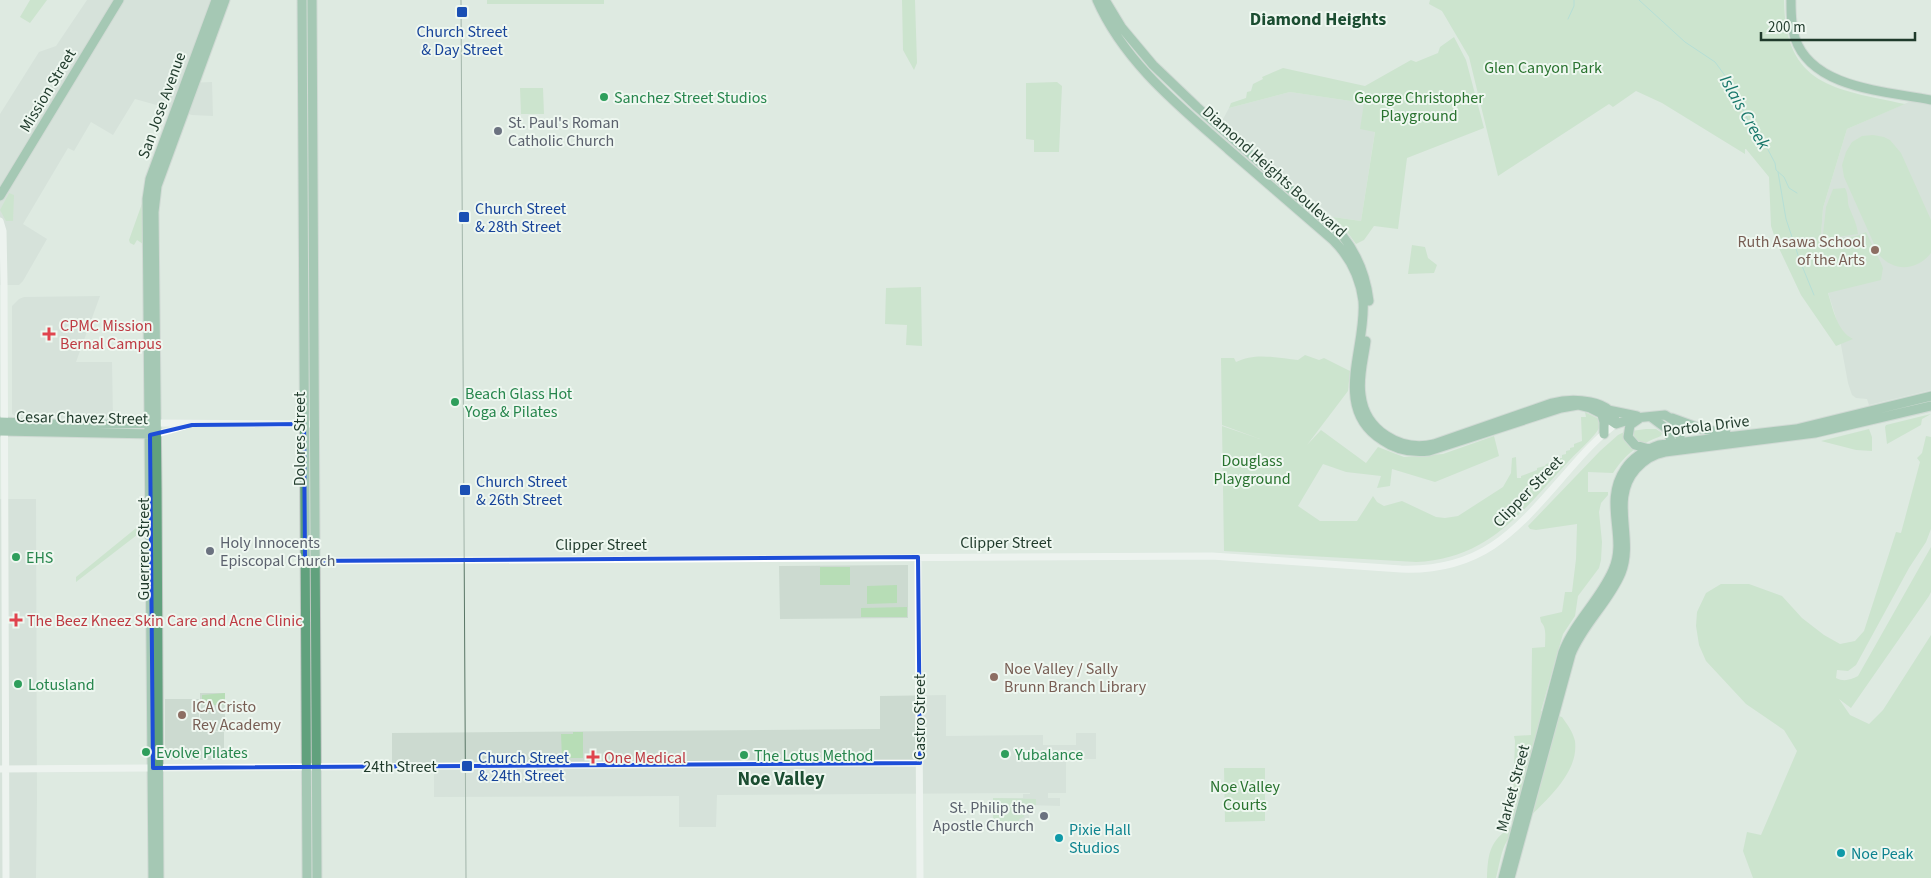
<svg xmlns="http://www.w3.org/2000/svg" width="1931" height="878" font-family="'Source Sans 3',sans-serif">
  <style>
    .built { fill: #ccdad0 }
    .green { fill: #b7ddb6 }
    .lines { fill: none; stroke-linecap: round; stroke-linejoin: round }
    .stream { stroke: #83d2c6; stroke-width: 1 }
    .major-casing { stroke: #c0c8c4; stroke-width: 11 }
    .minor { stroke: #fff; stroke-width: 7 }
    .major { stroke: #61a17d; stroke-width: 9 }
    .tram { stroke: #597666; stroke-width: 1 }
    .marked { fill: none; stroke: #1d4ed8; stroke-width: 4; stroke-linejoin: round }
    .transit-dot { fill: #1a4fb4; stroke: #eef7f0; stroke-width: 2 }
    .leisure-dot { fill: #2e9e5b; stroke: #eef7f0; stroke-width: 2 }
    .worship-dot { fill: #6b7280; stroke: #eef7f0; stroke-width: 2 }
    .education-dot { fill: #8d6e63; stroke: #eef7f0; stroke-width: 2 }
    .health-dot { fill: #e0444e; stroke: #eef7f0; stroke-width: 2 }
    .culture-dot { fill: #0f9aa8; stroke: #eef7f0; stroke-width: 2 }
    .labels { text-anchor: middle; stroke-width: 4; stroke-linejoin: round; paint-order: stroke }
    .transit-label { font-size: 16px; fill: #164399; stroke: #eef7f0; text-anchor: start }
    .park-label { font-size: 16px; fill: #28722e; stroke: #eef7f0 }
    .street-label { font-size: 16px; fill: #1f3a2b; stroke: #eef7f0 }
    .leisure-label { font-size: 16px; fill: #27864d; stroke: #eef7f0; text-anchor: start }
    .worship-label { font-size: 16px; fill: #5b616d; stroke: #eef7f0; text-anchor: start }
    .education-label { font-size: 16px; fill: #785e54; stroke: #eef7f0; text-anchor: start }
    .health-label { font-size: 16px; fill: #be3a42; stroke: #eef7f0; text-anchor: start }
    .culture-label { font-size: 16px; fill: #0d838f; stroke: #eef7f0; text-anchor: start }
    .neighbourhood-label { font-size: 18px; font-weight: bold; fill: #1b4d31; stroke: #eef7f0 }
    .water-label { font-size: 18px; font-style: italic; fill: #18776a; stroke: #eef7f0 }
    .quarter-label { font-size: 19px; font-weight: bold; fill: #1b4d31; stroke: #eef7f0 }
  </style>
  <rect width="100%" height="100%" fill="#deeae1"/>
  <!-- built -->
  <path class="built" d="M87,0h129l-31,83 27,-1 1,34 -21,-1 -57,-16 -22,36 -22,-13 -17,29 -6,-3 -45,76 24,15 -24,42 -4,4h-19v-171l39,-62 17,-6z
    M1290,92l74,11 11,28 -14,90 -28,-4 -111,-96 7,-13z
    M1911,101l20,4v285l-62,15 -2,-6 -11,-1 -4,-3 -4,-12 -12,-65 -17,-55 4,-55 24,-79z
    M100,296l-24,66h36l1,57 -39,1 -4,-2 -55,-2 -3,-2v-108l7,-7 5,-2z
    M0,499h36l1,300 -1,79h-36z
    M908,565v53l-128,1 -1,-53z
    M200,693h25v38h-25z
    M946,695v41l97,-1v10h33v-12h20v26h-30v34h-18v5h12v8l-31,-1v19l-36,-1v-25h30v-4h7v-1l-313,2 -1,32h-37v-31l-245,1v-32h-42v-32l488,-4v-33z
    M165,699h34v32l25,1v28l-59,-1z"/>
  <!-- green -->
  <path class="green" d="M30,0h17l-17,23 -10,-6z
    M487,0h117v4h-117z
    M902,0h13l2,63 -3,7 -11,-20z
    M1430,0h354c1,86 50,89 121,104l-58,25 -24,79 -2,28 5,1 -3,-3 3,-27 7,-18 12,-1c4,8 2,13 4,19 4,10 8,17 9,27l-27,4c12,0 24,0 35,-6l15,31 2,5 -2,12 -53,13c5,16 9,38 25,46l-17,7 -35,-51 -24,-51 -6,-18 -2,-49 -23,-28h-1v5l-83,-51 -26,-12 -23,16 -4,-3 -111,72 -29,-119 -27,-46 -13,-7z
    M1454,37l12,23 18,68 -77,30 -9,71 -24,-3 -10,14 -8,4 -11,-15 -12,-12 28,4 14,-89 -15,-3 4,-26 -74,-11 -61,16 2,-5 15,-5 1,-6 4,-1 2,-7 10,-5 -1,-2 21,-9 82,18 46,-26 5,2 22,-9 2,-6z
    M1057,82l5,4 -3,66h-25v-12l-8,-1v-56z
    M520,88h23l1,26h-23z
    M1873,135l11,2 6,3 11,13 30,67v33c-14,18 -37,19 -52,2l-35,-78 -2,-12 4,-13 6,-10 10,-6z
    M9,193l5,2 -1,26h-7l-6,-11z
    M144,198l-1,46 -6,-4 -3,5 -4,-2 -1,-3z
    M1412,245l13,2 3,11 9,7 -3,8 -26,1z
    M921,287l1,59 -16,-1 1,-20 -22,-1 1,-36z
    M1305,355l14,5 5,-2 26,13 -2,20 -41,54 14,-15 45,33 12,-16 26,10 39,-3 51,-18 5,20 -64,26 -43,-13 -2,17 -13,2 4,-12 -35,-4 -23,-8 -25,42 22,15h37l16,-25 4,6 7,4 18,-5 34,16 9,1 13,-2 45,-29 8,-14 1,-15 4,-1 1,21h4v-2l16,-6v-2l8,-2 1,-2 12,-3v-3h4v-3l4,-1v-3l4,-1v-2l4,-1v-3l8,-3 -1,-24h5l-1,-5 16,8 -1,6c-3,9 -24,27 -32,36 -46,49 -79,97 -152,100l-192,-11 -2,-125 38,13 -38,-14 -1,-67h13l2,4c19,-10 42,-4 62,-2z
    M1931,414l-9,5 -1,6 -34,19 -2,-17 1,-2z
    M1646,429h10l6,4 -1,3c-23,9 -34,16 -48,37l-25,-1v20h20v3l-7,8 -2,9 3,30 -1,18 -2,8 -21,28 -3,20 -12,18 -22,77 21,6c5,7 11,15 13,24 5,40 -47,72 -68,100 -6,9 -8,26 -11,37h-9c1,-26 3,-37 25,-52l3,-85 -1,-5 17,-1 1,-87 13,-1c0,-9 2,-19 -4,-25l-1,-5 22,-5 3,-20h7l4,-33 1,-35 -41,6 -6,-1 -2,-3 72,-75 18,-16 6,-3z
    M1869,429l3,8v14l-16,-1 -35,-9z
    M1926,436l5,1v92l-5,13 -17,26 -53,97 -8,6 -11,-1 -1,8c8,4 14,2 22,-2l73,-129v45l-2,4 -78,112 -12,-9 11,16 19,9 14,-14 48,-75v243h-178l-10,-27 4,-19 14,3 36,-84 -13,-21 -38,-26 -40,-43 -7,-16 -3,-19 1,-14 9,-19 15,-9h28l33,12 20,22 22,17 16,9 15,-3 9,-10 32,-99 5,1 19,-71 -3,-4 5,-5z
    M146,520v8l-70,54v-5z
    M820,567h30v18h-30z
    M897,585v18l-30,1v-18z
    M907,607v10h-46v-9z
    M225,693v12h-23v-10z
    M573,732h10v26h-21l-1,-24h12z
    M1224,768h41v53l-40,1z
    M993,798l43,1v6h-8v8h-4v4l-5,2v4h-26z"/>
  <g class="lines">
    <!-- stream -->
    <path class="stream" d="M1639,0l46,42 30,20 14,19 25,51 6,5 6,9 9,17 1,7 8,7 5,11 8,5
      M1568,19l6,-13v-6
      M1778,172l8,47 14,42 14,34"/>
    <defs>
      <path id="major" d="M302,0l5,878
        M312,0l5,878
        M1097,0c27,62 82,106 132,150 35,30 69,60 104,90 16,16 27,37 30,61 4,46 -32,107 19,139 14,10 30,13 47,11l132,-43 17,-3 12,3 10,5 16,11
        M1105,0l17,28 31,37 44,42 145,128c16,20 24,41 27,66
        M1791,0c0,13 0,26 4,38 17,51 91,53 136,62
        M0,196l119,-196
        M1366,341c-2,17 -8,36 -5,54 4,35 39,57 73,49l118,-41c19,-5 61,-5 64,21
        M1608,410l29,6
        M1602,415l2,7v12
        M1651,417l16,12 6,18
        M1640,418l-10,7 -2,12 7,8 14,4
        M1672,418l30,11 24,4
        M0,422l79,3 75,-2
        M1616,424l19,-6 30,-3 8,5 7,11v11l-4,5
        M0,431l154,3
        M153,878l-6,-679 3,-20 66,-179
        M159,878l-2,-390 -3,-276 3,-26 68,-186
        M1503,878l60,-226c12,-31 37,-52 50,-82 15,-33 -11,-67 12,-101 8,-12 20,-19 34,-24l137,-16 135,-33
        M1510,878l61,-224c12,-30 38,-52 50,-81 14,-35 -12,-73 15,-104 8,-9 18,-15 29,-17l150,-19 116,-27"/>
    </defs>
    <!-- major casing -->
    <use href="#major" class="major-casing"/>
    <!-- minor -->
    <path class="minor" d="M0,221l3,10 1,51 2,596
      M156,423l158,1
      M157,434l28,-8
      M918,557l2,321
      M305,561l907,-5 189,13c84,3 117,-41 168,-99 14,-16 29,-33 47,-46
      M0,769l920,-6"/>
    <!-- major -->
    <use href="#major" class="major"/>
    <!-- tram -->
    <path class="tram" d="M461,0l5,878"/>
  </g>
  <!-- marked area -->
  <path d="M0 0H1931V878H0ZM304,424l1,137 613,-4 2,206 -767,5 -3,-333 42,-10z" fill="#deeae1" fill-opacity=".55" fill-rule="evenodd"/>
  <path class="marked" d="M304,424l1,137 613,-4 2,206 -767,5 -3,-333 42,-10z"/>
  <!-- markers -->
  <g class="transit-dot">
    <rect x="456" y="6" width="12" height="12" rx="2.5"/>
    <rect x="458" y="211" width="12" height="12" rx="2.5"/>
    <rect x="459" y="484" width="12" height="12" rx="2.5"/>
    <rect x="461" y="760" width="12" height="12" rx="2.5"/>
  </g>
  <g class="leisure-dot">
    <circle cx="604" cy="97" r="5"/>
    <circle cx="455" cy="402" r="5"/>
    <circle cx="16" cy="557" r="5"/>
    <circle cx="18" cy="684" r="5"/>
    <circle cx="146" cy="752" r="5"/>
    <circle cx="1005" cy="754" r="5"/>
    <circle cx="744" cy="755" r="5"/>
  </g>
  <g class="worship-dot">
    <circle cx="498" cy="131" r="5"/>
    <circle cx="210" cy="551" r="5"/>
    <circle cx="1044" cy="816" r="5"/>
  </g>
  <g class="education-dot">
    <circle cx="1875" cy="250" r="5"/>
    <circle cx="994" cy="677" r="5"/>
    <circle cx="182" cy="715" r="5"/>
  </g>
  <g class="health-dot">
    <path d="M46.5 326.5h5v5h5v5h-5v5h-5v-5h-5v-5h5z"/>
    <path d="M13.5 612.5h5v5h5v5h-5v5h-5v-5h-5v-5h5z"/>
    <path d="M590.5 749.5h5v5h5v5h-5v5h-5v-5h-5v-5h5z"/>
  </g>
  <g class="culture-dot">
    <circle cx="1059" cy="838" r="5"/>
    <circle cx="1841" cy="853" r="5"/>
  </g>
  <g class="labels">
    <!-- transit labels -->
    <g class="transit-label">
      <text x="462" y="37" text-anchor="middle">Church Street<tspan x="462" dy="18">&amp; Day Street</tspan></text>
      <text x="475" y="214">Church Street<tspan x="475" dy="18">&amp; 28th Street</tspan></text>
      <text x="476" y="487">Church Street<tspan x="476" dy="18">&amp; 26th Street</tspan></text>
      <text x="478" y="763">Church Street<tspan x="478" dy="18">&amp; 24th Street</tspan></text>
    </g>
    <!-- park labels -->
    <g class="park-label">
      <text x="1543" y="73">Glen Canyon Park</text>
      <text x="1419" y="103">George Christopher<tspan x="1419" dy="18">Playground</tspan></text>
      <text x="1252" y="466">Douglass<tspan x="1252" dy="18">Playground</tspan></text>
      <text x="1245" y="792">Noe Valley<tspan x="1245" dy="18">Courts</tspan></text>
    </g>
    <!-- street labels -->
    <g class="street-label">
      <text transform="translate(47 90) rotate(-59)" y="6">Mission Street</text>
      <text transform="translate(161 105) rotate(-70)" y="6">San Jose Avenue</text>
      <text transform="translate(1275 171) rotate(42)" y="6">Diamond Heights Boulevard</text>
      <text transform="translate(82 417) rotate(1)" y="6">Cesar Chavez Street</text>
      <text transform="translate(1706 425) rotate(-7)" y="6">Portola Drive</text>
      <text transform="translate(299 439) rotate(-90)" y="6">Dolores Street</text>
      <text transform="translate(1527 491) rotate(-46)" y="6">Clipper Street</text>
      <text x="1006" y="548">Clipper Street</text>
      <text x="601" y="550">Clipper Street</text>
      <text transform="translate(143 549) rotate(-90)" y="6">Guerrero Street</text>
      <text transform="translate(919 717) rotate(-90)" y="6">Castro Street</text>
      <text x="400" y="772">24th Street</text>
      <text transform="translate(1512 788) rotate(-75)" y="6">Market Street</text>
    </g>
    <!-- leisure labels -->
    <g class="leisure-label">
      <text x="614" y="103">Sanchez Street Studios</text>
      <text x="465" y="399">Beach Glass Hot<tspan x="465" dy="18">Yoga &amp; Pilates</tspan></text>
      <text x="26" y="563">EHS</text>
      <text x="28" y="690">Lotusland</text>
      <text x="156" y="758">Evolve Pilates</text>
      <text x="1015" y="760">Yubalance</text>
      <text x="754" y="761">The Lotus Method</text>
    </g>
    <!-- worship labels -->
    <g class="worship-label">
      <text x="508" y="128">St. Paul's Roman<tspan x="508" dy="18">Catholic Church</tspan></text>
      <text x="220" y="548">Holy Innocents<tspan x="220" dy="18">Episcopal Church</tspan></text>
      <text x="1034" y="813" text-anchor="end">St. Philip the<tspan x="1034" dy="18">Apostle Church</tspan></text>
    </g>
    <!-- education labels -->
    <g class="education-label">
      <text x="1865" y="247" text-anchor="end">Ruth Asawa School<tspan x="1865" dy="18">of the Arts</tspan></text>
      <text x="1004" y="674">Noe Valley / Sally<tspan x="1004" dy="18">Brunn Branch Library</tspan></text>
      <text x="192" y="712">ICA Cristo<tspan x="192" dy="18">Rey Academy</tspan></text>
    </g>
    <!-- health labels -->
    <g class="health-label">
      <text x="60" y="331">CPMC Mission<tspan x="60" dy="18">Bernal Campus</tspan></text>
      <text x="27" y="626">The Beez Kneez Skin Care and Acne Clinic</text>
      <text x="604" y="763">One Medical</text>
    </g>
    <!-- culture labels -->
    <g class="culture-label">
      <text x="1069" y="835">Pixie Hall<tspan x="1069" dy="18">Studios</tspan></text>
      <text x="1851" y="859">Noe Peak</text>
    </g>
    <!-- neighbourhood labels -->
    <g class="neighbourhood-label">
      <text x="1318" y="25">Diamond Heights</text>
    </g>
    <!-- water labels -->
    <g class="water-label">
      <text transform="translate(1745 112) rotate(60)" y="6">Islais Creek</text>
    </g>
    <!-- quarter labels -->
    <g class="quarter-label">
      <text x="781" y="785">Noe Valley</text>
    </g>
  </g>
  <!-- scale -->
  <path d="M1761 32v8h154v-8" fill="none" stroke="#1f3a2b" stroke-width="2.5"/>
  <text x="1768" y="32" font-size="15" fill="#1f3a2b" stroke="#eef7f0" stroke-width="4" paint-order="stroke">200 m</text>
</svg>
